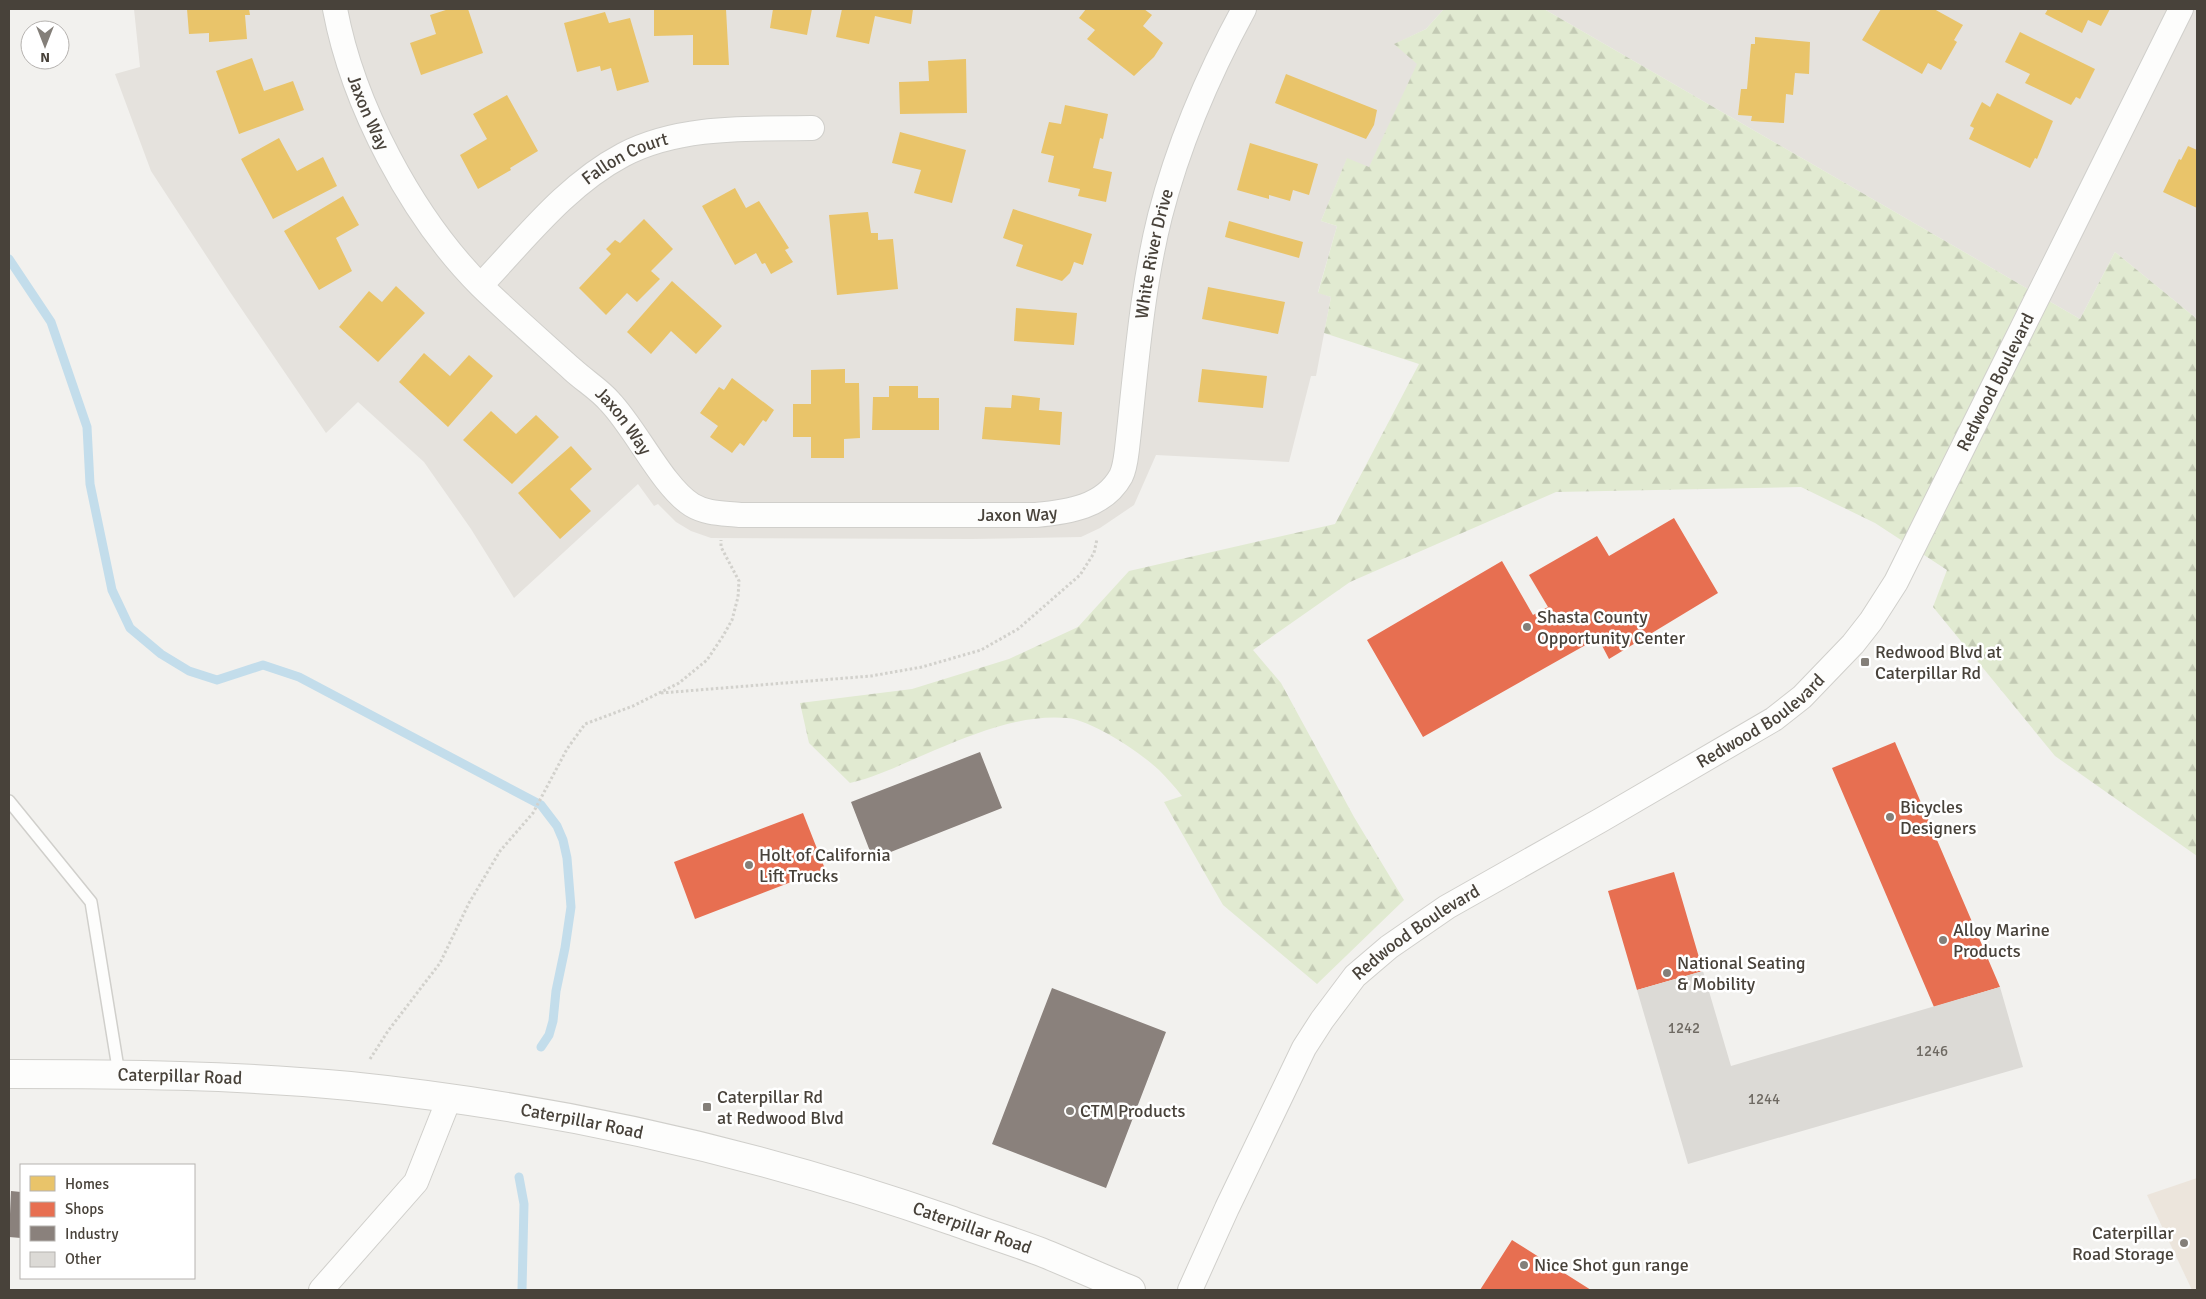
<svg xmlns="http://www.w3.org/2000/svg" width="2206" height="1299" font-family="Signika,sans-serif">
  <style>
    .residential { fill: #e5e2dd }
    .commercial { fill: #ece5dc }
    .forest { fill: url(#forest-firs) }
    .homes { fill: #e9c46a }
    .shops { fill: #e76f51 }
    .industry { fill: #8a817c }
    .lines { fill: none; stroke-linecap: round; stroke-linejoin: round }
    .stream { stroke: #c3ddeb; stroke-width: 9 }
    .building { fill: #dcdad6 }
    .service-casing { stroke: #d0cfcb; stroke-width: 14 }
    .minor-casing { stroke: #d0cfcb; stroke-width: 26 }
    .tertiary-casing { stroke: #d0cfcb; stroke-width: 30 }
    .path { stroke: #d2d1cc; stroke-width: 3; stroke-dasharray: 2.5 2.5; stroke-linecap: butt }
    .service { stroke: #fdfdfc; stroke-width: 11 }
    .minor { stroke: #fdfdfc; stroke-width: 24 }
    .tertiary { stroke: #fdfdfc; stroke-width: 28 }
    .poi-dot { fill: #847f79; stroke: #fff; stroke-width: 2 }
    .labels { text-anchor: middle; stroke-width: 5; stroke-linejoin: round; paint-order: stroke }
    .number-label { font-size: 15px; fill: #6e6962 }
    .street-label { font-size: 18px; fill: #48423a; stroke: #fff }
    .poi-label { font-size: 18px; fill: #48423a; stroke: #fff; text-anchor: start }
  </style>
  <defs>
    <pattern id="forest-firs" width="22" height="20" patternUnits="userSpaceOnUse" patternTransform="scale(1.25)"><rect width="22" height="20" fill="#e1ead1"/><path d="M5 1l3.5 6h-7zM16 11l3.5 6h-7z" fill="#c3cab4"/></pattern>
  </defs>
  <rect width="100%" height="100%" fill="#f2f1ee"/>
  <!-- residential -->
  <path class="residential" d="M134,9h1310l-18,20 -31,15 23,20 -49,104 -22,-9 -26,62 16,5 -19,66 13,5 -15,79h-5l-22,86 -133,-7 -22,50 -34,23 -19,9 -109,2 -261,-1 -20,-7 -15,-9 -18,-18 -4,2 -16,-22 -124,114 -43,-69 -47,-67 -66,-60 -32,31 -96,-141 -79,-121 -36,-97 25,-7z
    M1544,9h653v310l-82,-67 -35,67z"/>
  <!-- commercial -->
  <path class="commercial" d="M2197,1178v112h-5l-45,-95z"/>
  <!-- forest -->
  <path class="forest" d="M1444,9h100l536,310 35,-67 82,67v537l-142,-100 -122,-149 14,-37 -72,-47 -74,-36 -245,5 -206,90 -97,68 28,33 73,134 50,83 -87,84 -94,-79 -59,-103 18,-6c-7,-9 -15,-18 -23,-26 -18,-17 -67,-50 -92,-52 -45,-4 -91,15 -132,32 -29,12 -55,26 -85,33l-41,-40 -9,-40 112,-14 97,-30 69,-32 51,-56 206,-47 84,-160 -95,-31 7,-36 -13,-4 19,-67 -16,-5 26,-63 22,9 48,-103 -23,-20 32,-15z"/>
  <!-- homes -->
  <path class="homes" d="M187,9h62l1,6h-5l2,24 -38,3v-9l-20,1z
    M449,9h19l15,44 -62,22 -11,-32 26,-9 -6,-19z
    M654,9h72l3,56h-36v-30l-39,1z
    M773,9h39l-5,26 -37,-7z
    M842,9h71l-2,15 -36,-8 -6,28 -33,-7z
    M1086,9h58l8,6 -9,11 20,17 -9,14 -20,19 -47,-37 8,-9 -16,-12z
    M1881,9h53l29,16 -9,15 3,2 -16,28 -13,-7 -6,11 -60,-34z
    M2048,9h62l-9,17 -13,-6 -6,13 -37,-19z
    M605,12l4,11 21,-5 19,64 -32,9 -6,-23 -10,3 -1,-5 -23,6 -13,-49z
    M2020,32l75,37 -15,30 -4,-2 -5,8 -46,-22 5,-9 -25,-12z
    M1755,37l55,5 -1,32 -14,-1 -2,22 -7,-1 -2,29 -33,-2 1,-5 -14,-1 3,-26h6l4,-45h4z
    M252,58l12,33 29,-10 11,29 -65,24 -23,-63z
    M966,59l1,54 -67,1 -1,-32 30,-1 -1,-20z
    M1286,74l91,36 -3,15 -8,14 -91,-36z
    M1997,93l56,28 -16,38 -2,-1 -5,10 -61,-29 5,-11 -4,-2 12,-24 8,5z
    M507,95l31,56 -28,17 1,2 -33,19 -18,-34 27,-16 -14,-25z
    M1065,105l43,9 -5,25 -3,-1 -7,30 19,4 -6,30 -28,-6 2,-7 -32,-7 6,-26 -13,-3 8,-31 12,2z
    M900,132l66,18 -14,53 -38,-10 7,-23 -29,-7z
    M279,138l18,33 26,-14 14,29 -64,33 -32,-60z
    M1250,143l68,21 -9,31 -16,-5 -3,11 -21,-6v4l-32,-9z
    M2188,146l9,4v58l-34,-16 16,-33 2,1z
    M735,188l11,20 13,-7 30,47 -4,2 8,12 -22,12 -6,-11 -3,1 -6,-11 -21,12 -33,-59z
    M343,196l16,29 -23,13 16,33 -33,19 -35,-59z
    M1013,209l79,25 -9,31 -9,-3 -4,11 -8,8 -46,-15 7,-21 -20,-7z
    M868,212l3,21h7v7l15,-1 5,50 -61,6 -8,-80z
    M644,219l29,30 -22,22 9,8 -23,23 -10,-9 -21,22 -27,-27 32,-34 -5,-5 9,-9 5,3z
    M1229,221l74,21 -4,16 -74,-21z
    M672,281l50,45 -26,28 -25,-23 -20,23 -24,-22z
    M396,286l29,27 -47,49 -39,-35 30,-36 13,11z
    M1208,287l77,15 -7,32 -76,-15z
    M1016,308l61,5 -3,32 -60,-4z
    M424,353l26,23 19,-21 24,21 -45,51 -49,-45z
    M845,369v14h14l1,55 -16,1v19h-33v-21h-18v-33h18v-34z
    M1202,369l65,7 -4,32 -65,-6z
    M732,378l42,32 -8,12 -3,-2 -19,26 -4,-3 -8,10 -22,-16 8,-11 -18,-13 19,-26 5,3z
    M889,386h29v12h21v32h-67l1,-33h16z
    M1012,395l28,3 -1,12 23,2 -2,33 -78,-6 3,-32 26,1z
    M491,411l25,23 20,-19 23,22 -47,47 -49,-44z
    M571,446l21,23 -22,20 21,22 -31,28 -42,-46z"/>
  <!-- shops -->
  <path class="shops" d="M1674,518l44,75 -109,66 -11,-21 -175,99 -56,-97 135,-79 31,54 15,-8 -19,-32 68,-39 12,20z
    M1895,742l105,245 -66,20 -102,-239z
    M803,813l22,56 -130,50 -21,-57z
    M1674,872l29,99 -66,19 -29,-99z
    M1512,1240l79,50h-111z"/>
  <!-- industry -->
  <path class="industry" d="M980,752l22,56 -129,51 -22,-57z
    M1052,988l114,44 -60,156 -114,-44z
    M11,1191l10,1v46l-12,-1z"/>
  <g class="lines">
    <!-- stream -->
    <path class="stream" d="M9,259l42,63 36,105 3,57 22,106 18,38 31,26 28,17 28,9 46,-15 36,12 242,128 16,21 6,14 4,18 4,49 -6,41 -9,43 -3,30 -4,14 -8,12
      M519,1177l5,27 -2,86"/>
  </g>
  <!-- building -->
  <path class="building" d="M1703,971l28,95 269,-79 23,80 -335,97 -51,-174z"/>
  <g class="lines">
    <defs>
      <path id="service" d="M9,801l82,101 28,172"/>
      <g id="minor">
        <path id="s1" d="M335,9c18,96 77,208 146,277 30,29 61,56 92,84 12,11 27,20 37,32 26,27 53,85 82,103 15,9 32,8 48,10h296c32,-3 68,-8 85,-39 4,-8 5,-19 6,-27 9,-78 14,-157 33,-233 19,-74 48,-141 84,-207"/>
        <path id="s2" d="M481,285c43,-45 85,-100 142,-130 57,-30 127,-26 189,-27"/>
        <path d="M321,1290l95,-108 33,-83"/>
        <path id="s3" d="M1190,1290l37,-82 77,-160 18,-28 33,-44 34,-29 58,-40 154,-87 173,-101 28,-22 51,-53 18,-23 25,-39 285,-573"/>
      </g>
      <g id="tertiary">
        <path id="s4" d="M9,1074c114,0 227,1 341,12 205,21 409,67 603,135 29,11 59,20 88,31 30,12 60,26 90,38"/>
      </g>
    </defs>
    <!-- service casing -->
    <use href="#service" class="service-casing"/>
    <!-- minor casing -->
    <use href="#minor" class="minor-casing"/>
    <!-- tertiary casing -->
    <use href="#tertiary" class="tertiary-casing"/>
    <!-- path -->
    <path class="path" d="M661,693l210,-17 51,-9 59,-17 37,-21 62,-54 14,-22 3,-14
      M370,1059l18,-28 52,-68 29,-60 31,-52 33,-38 34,-64 18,-25 48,-18 46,-23 28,-23 16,-24 9,-16 6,-23 1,-16 -18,-34v-7"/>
    <!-- service -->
    <use href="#service" class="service"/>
    <!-- minor -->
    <use href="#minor" class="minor"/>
    <!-- tertiary -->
    <use href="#tertiary" class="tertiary"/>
  </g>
  <!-- markers -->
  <g class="poi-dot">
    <circle cx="1527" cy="627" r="5"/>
    <rect x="1860" y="657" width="10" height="10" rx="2.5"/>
    <circle cx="1890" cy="817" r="5"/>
    <circle cx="749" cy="865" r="5"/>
    <circle cx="1943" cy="940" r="5"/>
    <circle cx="1667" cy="973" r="5"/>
    <rect x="702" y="1102" width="10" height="10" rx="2.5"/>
    <circle cx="1070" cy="1111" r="5"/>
    <circle cx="2184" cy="1243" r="5"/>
    <circle cx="1524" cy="1265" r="5"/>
  </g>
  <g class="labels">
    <!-- number labels -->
    <g class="number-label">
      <text x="1684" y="1033">1242</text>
      <text x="1932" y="1056">1246</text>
      <text x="1764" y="1104">1244</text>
    </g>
    <!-- street labels -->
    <g class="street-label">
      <text dy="6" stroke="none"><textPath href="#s1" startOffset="109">Jaxon Way</textPath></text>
      <text dy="6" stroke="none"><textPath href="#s2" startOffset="194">Fallon Court</textPath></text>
      <text dy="6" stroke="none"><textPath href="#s1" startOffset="1291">White River Drive</textPath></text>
      <text dy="6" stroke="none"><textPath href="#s3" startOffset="1256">Redwood Boulevard</textPath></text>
      <text dy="6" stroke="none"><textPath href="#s1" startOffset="514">Jaxon Way</textPath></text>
      <text dy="6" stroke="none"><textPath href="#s1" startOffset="950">Jaxon Way</textPath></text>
      <text dy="6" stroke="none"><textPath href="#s3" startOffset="836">Redwood Boulevard</textPath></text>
      <text dy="6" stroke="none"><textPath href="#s3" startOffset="431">Redwood Boulevard</textPath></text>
      <text dy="6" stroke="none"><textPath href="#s4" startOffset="171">Caterpillar Road</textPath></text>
      <text dy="6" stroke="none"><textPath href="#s4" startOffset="576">Caterpillar Road</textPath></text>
      <text dy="6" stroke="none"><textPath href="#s4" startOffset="981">Caterpillar Road</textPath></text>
    </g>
    <!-- poi labels -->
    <g class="poi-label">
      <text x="1537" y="623">Shasta County<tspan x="1537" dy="21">Opportunity Center</tspan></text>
      <text x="1875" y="658">Redwood Blvd at<tspan x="1875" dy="21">Caterpillar Rd</tspan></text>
      <text x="1900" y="813">Bicycles<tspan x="1900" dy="21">Designers</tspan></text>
      <text x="759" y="861">Holt of California<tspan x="759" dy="21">Lift Trucks</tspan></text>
      <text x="1953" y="936">Alloy Marine<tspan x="1953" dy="21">Products</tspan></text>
      <text x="1677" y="969">National Seating<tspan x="1677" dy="21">&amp; Mobility</tspan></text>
      <text x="717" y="1103">Caterpillar Rd<tspan x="717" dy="21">at Redwood Blvd</tspan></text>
      <text x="1080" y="1117">CTM Products</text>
      <text x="2174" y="1239" text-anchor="end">Caterpillar<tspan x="2174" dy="21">Road Storage</tspan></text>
      <text x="1534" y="1271">Nice Shot gun range</text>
    </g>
  </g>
  <!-- border -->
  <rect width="2206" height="1299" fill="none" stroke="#48423a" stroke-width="20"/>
  <!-- legend -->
  <rect x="20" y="1164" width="175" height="115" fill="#ffffff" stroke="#b6b3b0"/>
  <rect x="30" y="1176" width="25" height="15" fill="#e9c46a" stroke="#b6b3b0"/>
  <text x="65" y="1189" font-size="15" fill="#48423a">Homes</text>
  <rect x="30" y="1202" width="25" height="15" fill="#e76f51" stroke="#b6b3b0"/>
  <text x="65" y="1214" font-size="15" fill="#48423a">Shops</text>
  <rect x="30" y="1226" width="25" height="15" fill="#8a817c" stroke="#b6b3b0"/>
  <text x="65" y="1239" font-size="15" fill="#48423a">Industry</text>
  <rect x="30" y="1252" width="25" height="15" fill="#dcdad6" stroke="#b6b3b0"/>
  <text x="65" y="1264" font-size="15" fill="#48423a">Other</text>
  <!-- north arrow -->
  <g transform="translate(45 45) rotate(180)"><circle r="24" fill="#ffffff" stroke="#b6b3b0"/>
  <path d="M0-4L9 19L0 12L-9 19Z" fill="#847f79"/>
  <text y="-8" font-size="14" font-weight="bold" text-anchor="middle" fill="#48423a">N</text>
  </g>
</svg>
